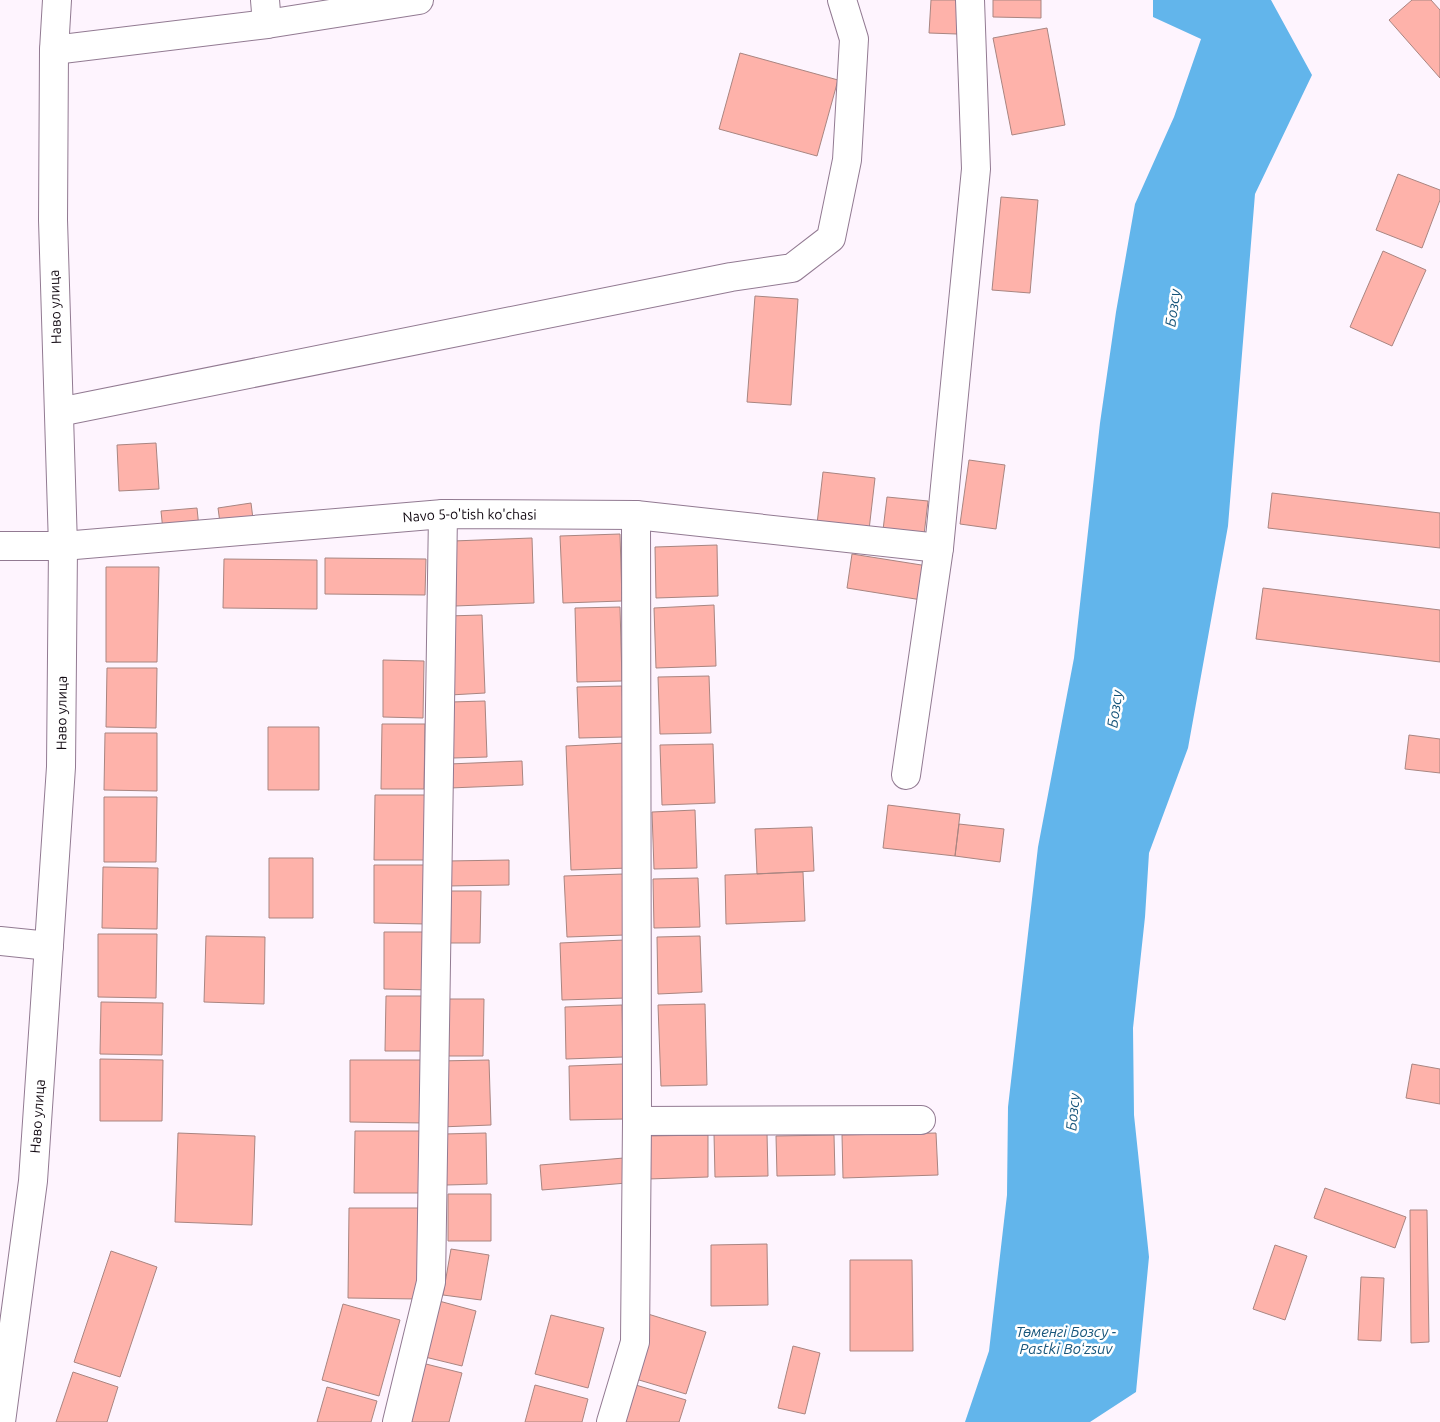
<svg xmlns="http://www.w3.org/2000/svg" width="1440" height="1422" font-family="Ubuntu,sans-serif">
  <style>
    .water { fill: #62b5eb }
    .building { fill: #feb2aa; stroke: #a98581 }
    .lines { fill: none; stroke-linecap: round; stroke-linejoin: round }
    .minor-casing { stroke: #927a92; stroke-width: 30 }
    .minor { stroke: #fff; stroke-width: 28 }
    .labels { text-anchor: middle; stroke-width: 5; stroke-linejoin: round; paint-order: stroke }
    .street-label { font-size: 14px; fill: #120912; stroke: #fff }
    .water-label { font-size: 15px; font-style: italic; fill: #18567b; stroke: #fff }
  </style>
  <rect width="100%" height="100%" fill="#fef4fe"/>
  <!-- water -->
  <path class="water" d="M1153,0h118l41,75 -57,119 -27,332 -40,222 -39,105 -4,64 -12,111 1,87 15,142 -13,135 -46,30h-125l24,-71 18,-156 1,-88 30,-260 36,-189 26,-235 16,-111 19,-108 39,-87 27,-78 -48,-22z"/>
  <!-- building -->
  <path class="building" d="M931,0h29l-3,34 -28,-1z
    M993,0h48v18l-48,-1z
    M1412,0h19l9,10v68l-51,-58z
    M1047,28l18,97 -53,10 -19,-97z
    M740,53l98,27 -21,76 -98,-27z
    M1398,174l42,16v10l-18,48 -46,-18z
    M1001,197l37,3 -8,93 -38,-3z
    M1383,251l43,19 -34,76 -42,-19z
    M755,296l43,3 -7,106 -44,-3z
    M156,443l3,46 -40,2 -2,-46z
    M969,460l36,5 -9,64 -36,-5z
    M823,472l52,6 -6,52 -52,-6z
    M1272,493l168,20v35l-172,-20z
    M887,497l41,4 -4,34 -41,-5z
    M251,503l2,16 -33,4 -2,-15z
    M197,508l2,20 -36,3 -2,-20z
    M620,534l2,67 -59,2 -3,-67z
    M532,538l2,65 -79,3 -2,-65z
    M717,545l1,51 -62,2 -1,-51z
    M852,554l82,13 -6,34 -81,-13z
    M325,558l101,1 -1,36 -100,-1z
    M224,559l93,1v49l-94,-1z
    M106,567h53l-2,95h-51z
    M1263,588l177,22v52l-184,-23z
    M714,605l2,61 -60,2 -2,-60z
    M620,607l2,74 -45,1 -2,-74z
    M482,615l3,78 -35,2 -3,-79z
    M383,660l41,1 -1,57 -40,-1z
    M107,668h50l-1,60 -50,-1z
    M709,676l2,57 -51,1 -2,-57z
    M622,686l2,51 -45,1 -2,-51z
    M485,701l2,56 -34,1 -2,-56z
    M382,724h43l-1,65h-43z
    M268,727h51v63h-51z
    M105,733h52v58l-53,-1z
    M1409,735l31,4v34l-35,-4z
    M625,743l4,125 -58,2 -5,-124z
    M713,744l2,59 -53,2 -2,-60z
    M522,761l1,24 -73,3 -1,-24z
    M375,795h51l-1,65h-51z
    M104,797h53l-1,65h-52z
    M888,805l72,9 -5,42 -72,-8z
    M695,810l2,58 -43,1 -2,-57z
    M959,824l45,5 -4,33 -45,-6z
    M812,827l2,44 -57,3 -2,-45z
    M269,858h44v60h-44z
    M509,860v25l-62,1v-25z
    M374,865h53l-1,59 -52,-1z
    M103,867l55,1 -1,61 -55,-1z
    M803,872l2,49 -79,3 -1,-49z
    M623,874l2,61 -58,2 -3,-61z
    M698,878l2,49 -46,1 -1,-49z
    M447,891h34l-1,52h-34z
    M384,932h48l-1,58 -47,-1z
    M98,934h59l-1,64 -58,-1z
    M206,936l59,1 -1,67 -60,-2z
    M700,936l2,56 -44,2 -1,-57z
    M624,940l2,58 -64,2 -2,-57z
    M386,996h46v55h-47z
    M442,999h42l-1,57h-41z
    M101,1002l62,1 -1,52 -62,-1z
    M705,1004l2,81 -46,1 -3,-81z
    M622,1005l1,52 -57,2 -1,-52z
    M100,1059l63,1 -1,61h-62z
    M350,1060h75v63l-75,-1z
    M489,1060l2,65 -51,2 -2,-66z
    M623,1064l2,55 -55,1 -1,-54z
    M1412,1064l28,5v35l-34,-6z
    M355,1131h71l-1,62h-71z
    M178,1133l77,3 -3,89 -77,-3z
    M486,1133l1,51 -41,1 -2,-51z
    M767,1133l1,43 -53,1 -1,-43z
    M936,1133l2,42 -95,3 -1,-43z
    M708,1135v42l-60,2 -1,-43z
    M834,1135l1,40 -58,1 -1,-40z
    M624,1158l3,25 -85,7 -2,-25z
    M1325,1188l81,29 -11,31 -81,-30z
    M448,1194h43v47h-43z
    M349,1208h70l-1,91 -70,-1z
    M1410,1210h17l2,132 -18,1z
    M767,1244l1,61 -57,1v-61z
    M1275,1245l32,11 -22,64 -32,-11z
    M451,1249l38,6 -8,45 -38,-5z
    M111,1251l46,16 -37,110 -46,-15z
    M850,1260h62l1,91h-63z
    M1361,1277l23,1 -3,63 -23,-1z
    M439,1301l37,10 -14,55 -37,-9z
    M343,1304l57,16 -21,76 -57,-16z
    M648,1314l58,18 -20,62 -57,-17z
    M551,1315l53,13 -16,60 -53,-14z
    M793,1346l27,7 -15,61 -27,-6z
    M422,1363l40,10 -13,49h-36l-6,-2z
    M73,1372l45,15 -11,35h-51z
    M629,1383l57,17 -7,22h-62z
    M535,1385l53,14 -6,23h-57z
    M327,1387l50,14 -6,21h-54z"/>
  <g class="lines">
    <defs>
      <g id="minor">
        <path d="M265,0l2,24"/>
        <path d="M54,50l213,-26 152,-24"/>
        <path d="M59,412l672,-135 61,-9 39,-30 16,-78 7,-121 -12,-39"/>
        <path id="s1" d="M0,546h63l380,-32 193,1 303,33"/>
        <path d="M906,775l33,-227 37,-379 -6,-169"/>
        <path d="M0,941l49,5"/>
        <path d="M637,1121l284,-1"/>
        <path id="s2" d="M1,1422l32,-241 28,-414 2,-221 -10,-326 1,-170 3,-50"/>
        <path d="M397,1422l34,-140 12,-768"/>
        <path d="M611,1422l24,-80 2,-221 -1,-606"/>
      </g>
    </defs>
    <!-- minor casing -->
    <use href="#minor" class="minor-casing"/>
    <!-- minor -->
    <use href="#minor" class="minor"/>
  </g>
  <g class="labels">
    <!-- street labels -->
    <g class="street-label">
      <text transform="translate(55 307) rotate(-92)" y="5">Наво улица</text>
      <text dy="5" stroke="none"><textPath href="#s1" startOffset="471">Navo 5-o'tish ko'chasi</textPath></text>
      <text dy="5" stroke="none"><textPath href="#s2" startOffset="712">Наво улица</textPath></text>
      <text dy="5" stroke="none"><textPath href="#s2" startOffset="308">Наво улица</textPath></text>
    </g>
    <!-- water labels -->
    <g class="water-label">
      <text transform="translate(1173 308) rotate(-82)" y="5">Бозсу</text>
      <text transform="translate(1115 709) rotate(-82)" y="5">Бозсу</text>
      <text transform="translate(1073 1112) rotate(-85)" y="5">Бозсу</text>
      <text x="1066" y="1337">Төменгі Бозсу -<tspan x="1066" dy="17">Pastki Boʻzsuv</tspan></text>
    </g>
  </g>
</svg>
